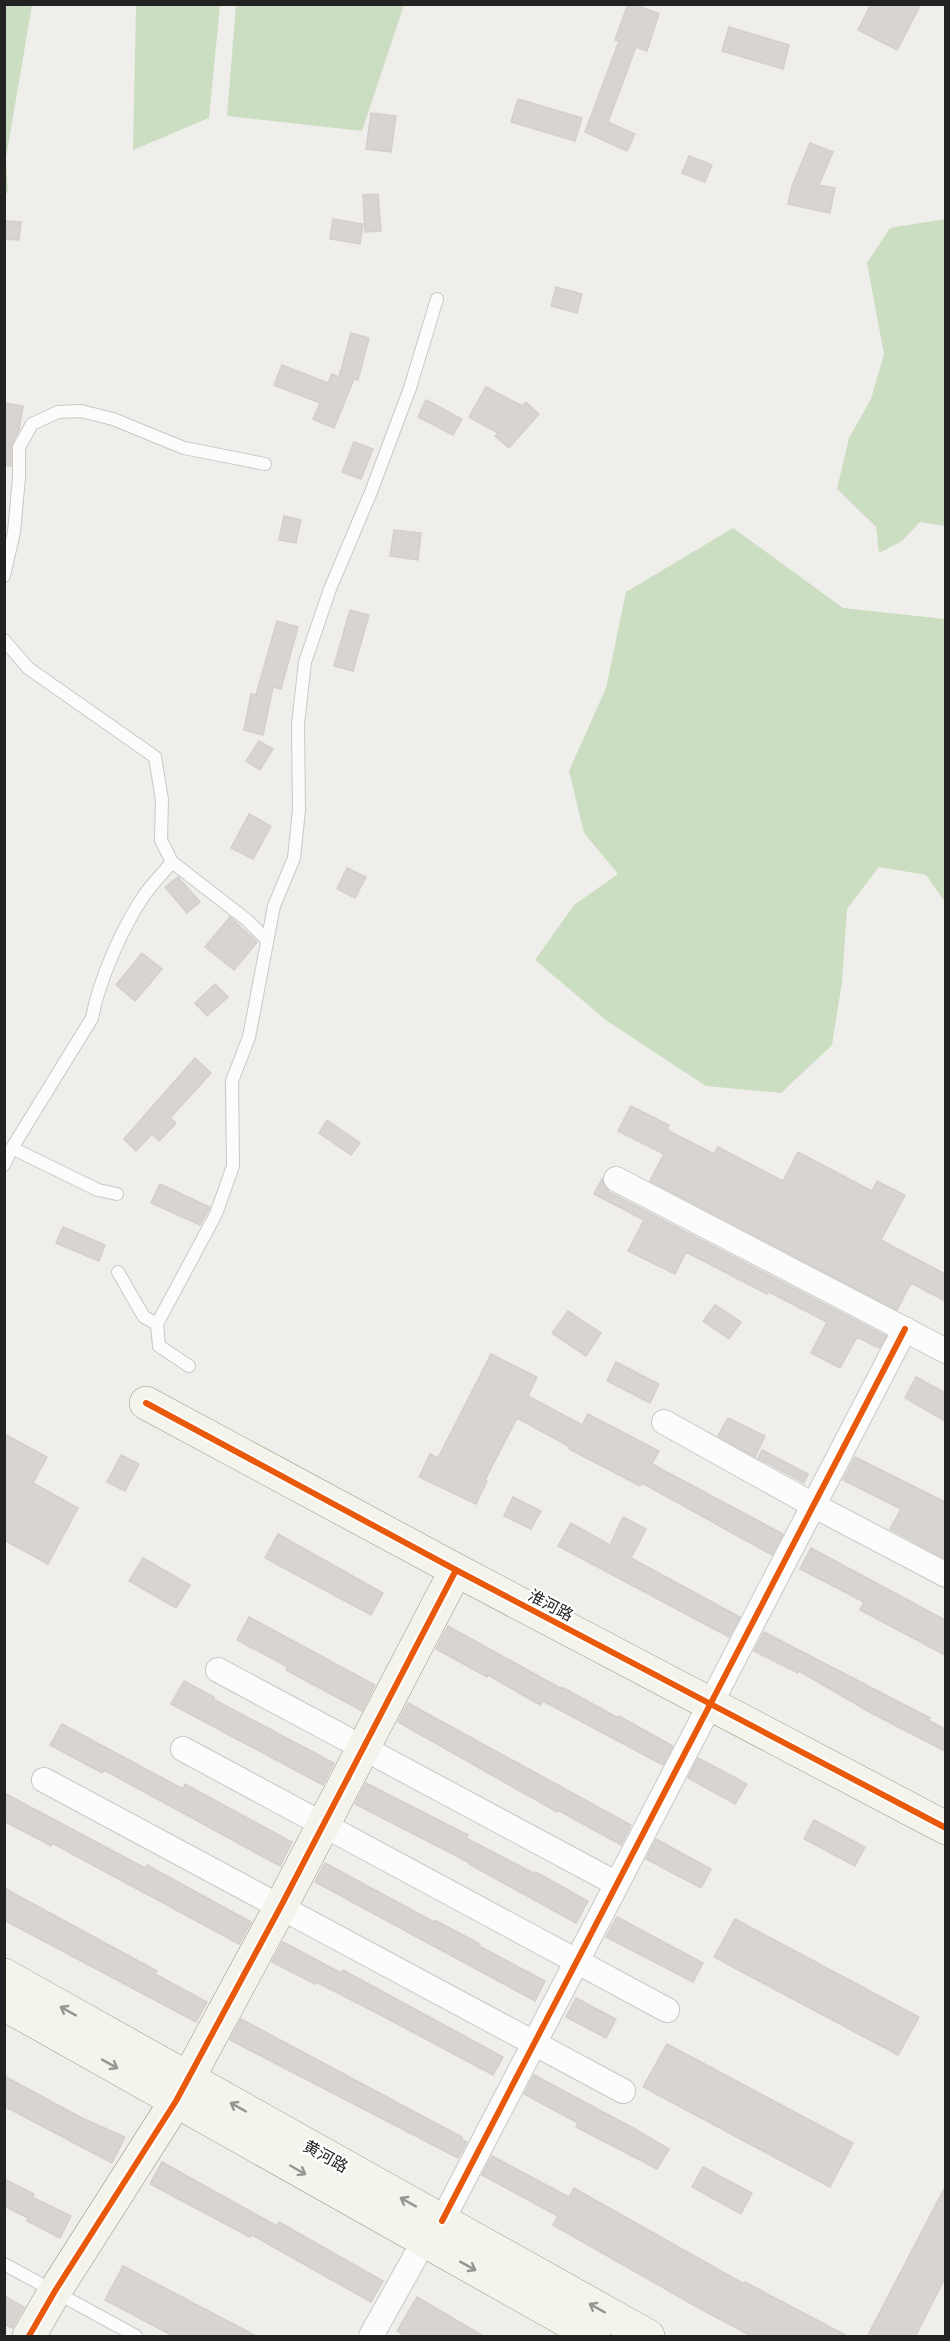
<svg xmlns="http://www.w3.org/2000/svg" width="950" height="2341" font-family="'Noto Sans','Noto Sans SC',sans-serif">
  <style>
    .forest { fill: #cbdec1 }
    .building { fill: #d7d4d2; stroke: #d3d0cc; stroke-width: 1.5 }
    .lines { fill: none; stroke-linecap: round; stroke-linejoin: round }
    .lane-casing { stroke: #c9c8c7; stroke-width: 14 }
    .street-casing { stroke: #c9c8c7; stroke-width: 26 }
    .secondary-casing { stroke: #999a82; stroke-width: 34 }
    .lane { stroke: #fdfcfc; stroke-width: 12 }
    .street { stroke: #fdfcfc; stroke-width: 24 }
    .secondary { stroke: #f4f4ed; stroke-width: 33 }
    .cycleway-casing { stroke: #fff; stroke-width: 10 }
    .cycleway { stroke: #e8590c; stroke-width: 6 }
    .oneway { stroke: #969692 }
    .labels { text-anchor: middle; stroke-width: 4.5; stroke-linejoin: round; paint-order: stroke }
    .street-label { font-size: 16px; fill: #222; stroke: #fff }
  </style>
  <rect width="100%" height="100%" fill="#f0eeeb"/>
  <!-- forest -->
  <path class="forest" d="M4,5h28l-26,153 2,35 -4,-1z
    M136,5h84l-11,113 -76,32z
    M236,5h168l-42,126 -135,-15z
    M945,219v307l-25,-4 -18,19 -23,12 -3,-26 -39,-38 12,-51 22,-39 13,-45 -17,-91 23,-35z
    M733,528l110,80 102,11v283l-19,-27 -47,-8 -32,42 -5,73 -10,63 -51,48 -75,-7 -99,-65 -72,-61 39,-55 44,-31 -34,-41 -15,-62 37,-83 20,-96z"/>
  <!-- building -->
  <path class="building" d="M628,4h6l25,10 -12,37 -11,-4 -28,75 27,12 -8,17 -42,-19 34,-91 -4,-1z
    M871,4h50l-24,46 -39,-20z
    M729,27l60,18 -6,24 -61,-18z
    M518,99l64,19 -7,23 -64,-19z
    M371,113l25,3 -5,36 -25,-3z
    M810,143l23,9 -14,33 16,3 -5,25 -42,-9 4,-18z
    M689,156l23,9 -7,17 -23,-9z
    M378,194l3,37 -16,1 -2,-37z
    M333,219l30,5 -3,20 -30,-5z
    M4,221l17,1 -2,18 -15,-1z
    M556,287l26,7 -5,19 -26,-7z
    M351,333l18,5 -11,42 -4,-1 -20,49 -21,-9 7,-16 -46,-18 8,-20 46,18 4,-9 7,3z
    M486,387l36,19 4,-4 13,12 -30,34 -14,-12 3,-3 -29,-16z
    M426,400l36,19 -9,16 -35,-18z
    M4,403l19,3 -4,24 -8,16v20h-7z
    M354,442l19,7 -12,30 -19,-7z
    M284,516l17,4 -5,23 -17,-3z
    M394,530l27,3 -3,27 -28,-4z
    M350,610l19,5 -16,56 -19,-5z
    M277,621l21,6 -17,62 -8,-2 -10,48 -19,-5 7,-36 5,1z
    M259,741l14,8 -13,21 -14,-9z
    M249,814l22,12 -18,33 -22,-11z
    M347,868l19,9 -11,21 -18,-9z
    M178,877l22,25 -13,11 -22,-26z
    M230,917l27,25 -23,28 -29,-23z
    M142,953l20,16 -27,32 -19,-16z
    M215,984l13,13 -21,19 -12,-13z
    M195,1058l16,15 -41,45 6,5 -17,18 -7,-7 -16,17 -12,-12z
    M631,1106l38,19 -2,5 47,24 4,-7 65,34 15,-29 74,39 5,-10 28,14 -24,45 64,34v27l-34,-18 -14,27 -247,-129 14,-27 -46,-23z
    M327,1120l33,23 -9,12 -32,-22z
    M602,1179l2,7 5,6 277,144 -7,12 -22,-11 -17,31 -29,-15 16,-31 -58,-30 -2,2 -81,-42 -11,22 -47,-23 16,-31 -50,-26z
    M160,1184l50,23 -10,18 -49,-22z
    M63,1227l42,18 -6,16 -43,-18z
    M715,1305l26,17 -12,17 -26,-18z
    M568,1311l33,22 -15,23 -34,-23z
    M491,1354l46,23 -9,19 54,29 6,-11 71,37 -7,13 131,70 -11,21 -130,-72 -2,3 -71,-37 1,-2 -53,-29 -32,62 2,1 -11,23 -57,-27 11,-23 8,4z
    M616,1362l43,22 -9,19 -43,-22z
    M916,1377l29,16v28l-40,-23z
    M728,1418l37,18 -10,21 -37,-21z
    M4,1434l43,23 -14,26 45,25 -30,56 -44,-24z
    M762,1450l46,24 -4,9 -46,-25z
    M121,1455l18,9 -14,27 -18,-9z
    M855,1457l90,45v57l-55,-30 11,-20 -58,-29z
    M513,1497l28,14 -10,18 -27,-13z
    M623,1517l23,12 -15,29 109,59 -11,20 -171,-91 13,-23 39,22z
    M278,1534l105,59 -12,22 -106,-57z
    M811,1548l134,72v35l-85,-45 4,-8 -64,-33z
    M143,1558l47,27 -14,23 -47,-27z
    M249,1617l126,68 -13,26 -76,-41 2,-3 -51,-27z
    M448,1626l114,63v-2l56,31 1,-2 54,30 -10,19 -120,-64 -3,4 -52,-30 -1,2 -51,-28z
    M764,1632l166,86 -2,2 17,9v22l-72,-37 -74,-43 -1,2 -44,-22z
    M184,1681l30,16 -1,2 121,64 -11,22 -152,-81z
    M408,1703l223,122 -10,20 -63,-35 -1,2 -159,-90z
    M62,1724l121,65 2,-5 107,58 -12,24 -176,-96 -2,3 -52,-28z
    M698,1758l49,26 -12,20 -47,-26z
    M366,1783l102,52 -2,3 69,36 1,-2 52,29 -12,22 -107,-59 1,-1 -115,-59z
    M4,1793l141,75 2,-3 104,57 -12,22 -187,-101 -1,3 -47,-25z
    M814,1820l51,27 -10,19 -51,-27z
    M656,1839l55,30 -10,19 -55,-29z
    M325,1863l109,59 1,-2 45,24 -1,2 66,35 -10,20 -220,-119z
    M4,1888l153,83 -2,3 52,28 -11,20 -192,-102z
    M617,1917l86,46 -10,19 -87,-45z
    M735,1919l184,98 -21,38 -184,-98z
    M283,1942l58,31 2,-3 160,87 -10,18 -120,-64 -57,-29 -1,2 -43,-22z
    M576,1998l40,21 -10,19 -40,-21z
    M241,2019l221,118 -1,2 6,3 -9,16 -228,-118z
    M667,2044l186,99 -23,44 -187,-100z
    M534,2075l99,53 36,21 -12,20 -81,-42 2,-4 -54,-29z
    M4,2076l78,42 43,19 -13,26 -108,-57z
    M492,2156l77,41 5,-9 170,96 1,-2 104,55h-96l-56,-30 -144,-82 5,-9 -76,-41z
    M162,2162l115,64 2,-4 104,59 -12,21 -119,-67 -2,2 -100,-53z
    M703,2167l49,26 -11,21 -49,-27z
    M4,2179l30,15 -2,3 39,19 -11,22 -33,-17 1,-3 -24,-12z
    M945,2187v91l-30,59h-48z
    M123,2266l135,71h-83l-70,-37z
    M4,2296l20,11 -12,21 -8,-4z
    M417,2297l68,40h-79l-9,-6z"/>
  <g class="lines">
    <defs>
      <path id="lane" d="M4,576l10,-44 5,-54v-31l13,-23 26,-12 23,-1 32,8 71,29 81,16
        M4,640l24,28 127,89 7,43 -1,40 11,22 75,58 20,20
        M12,1148l86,42 19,4
        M4,1165l8,-17 80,-130c7,-38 31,-92 53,-124 8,-11 18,-21 27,-32
        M118,1272l26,45 13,7
        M189,1366l-30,-20 -2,-22 59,-110 17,-48 -1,-85 17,-44 25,-131 20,-48 5,-48 -1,-86 7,-62 25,-73 41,-97 39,-104 27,-89
        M4,2264l132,72"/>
      <path id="street" d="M616,1179l330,172
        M664,1422l149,83 133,70
        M218,1670l399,214
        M183,1749l484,261
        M44,1780l579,311
        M442,2221l463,-892
        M371,2336l53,-95"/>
      <path id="secondary" d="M146,1403l310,167 490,258
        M4,1975l644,361
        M4,2004l590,332
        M29,2336l26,-45 121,-190 105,-195 175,-336"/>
    </defs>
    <!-- lane casing -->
    <use href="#lane" class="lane-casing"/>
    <!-- street casing -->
    <use href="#street" class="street-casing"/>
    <!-- secondary casing -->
    <use href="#secondary" class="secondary-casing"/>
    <!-- lane -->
    <use href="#lane" class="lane"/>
    <!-- street -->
    <use href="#street" class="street"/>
    <!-- secondary -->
    <use href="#secondary" class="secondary"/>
    <defs>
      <path id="cycleway" d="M146,1403l310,167 490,258
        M442,2221l463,-892
        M29,2336l26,-45 121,-190 105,-195 175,-336"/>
    </defs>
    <!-- cycleway casing -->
    <use href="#cycleway" class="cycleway-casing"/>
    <!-- cycleway -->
    <use href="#cycleway" class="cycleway"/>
  </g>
  <!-- one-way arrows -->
  <defs><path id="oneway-shaft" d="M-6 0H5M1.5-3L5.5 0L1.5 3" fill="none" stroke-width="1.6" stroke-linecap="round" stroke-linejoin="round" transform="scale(1.5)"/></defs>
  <g class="oneway">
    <use href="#oneway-shaft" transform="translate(68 2011) rotate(-151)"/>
    <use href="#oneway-shaft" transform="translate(110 2064) rotate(29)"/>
    <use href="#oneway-shaft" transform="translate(238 2107) rotate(-151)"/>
    <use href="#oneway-shaft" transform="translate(298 2170) rotate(30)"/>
    <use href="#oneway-shaft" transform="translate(408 2202) rotate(-151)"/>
    <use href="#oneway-shaft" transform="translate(468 2266) rotate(29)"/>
    <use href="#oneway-shaft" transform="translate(597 2308) rotate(-151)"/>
  </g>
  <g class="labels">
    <!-- street labels -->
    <g class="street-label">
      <text transform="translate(551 1605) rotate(28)" y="6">淮河路</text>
      <text transform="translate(326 2156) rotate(29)" y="6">黄河路</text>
    </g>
  </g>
  <!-- border -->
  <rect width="950" height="2341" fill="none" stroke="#222222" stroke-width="12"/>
</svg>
